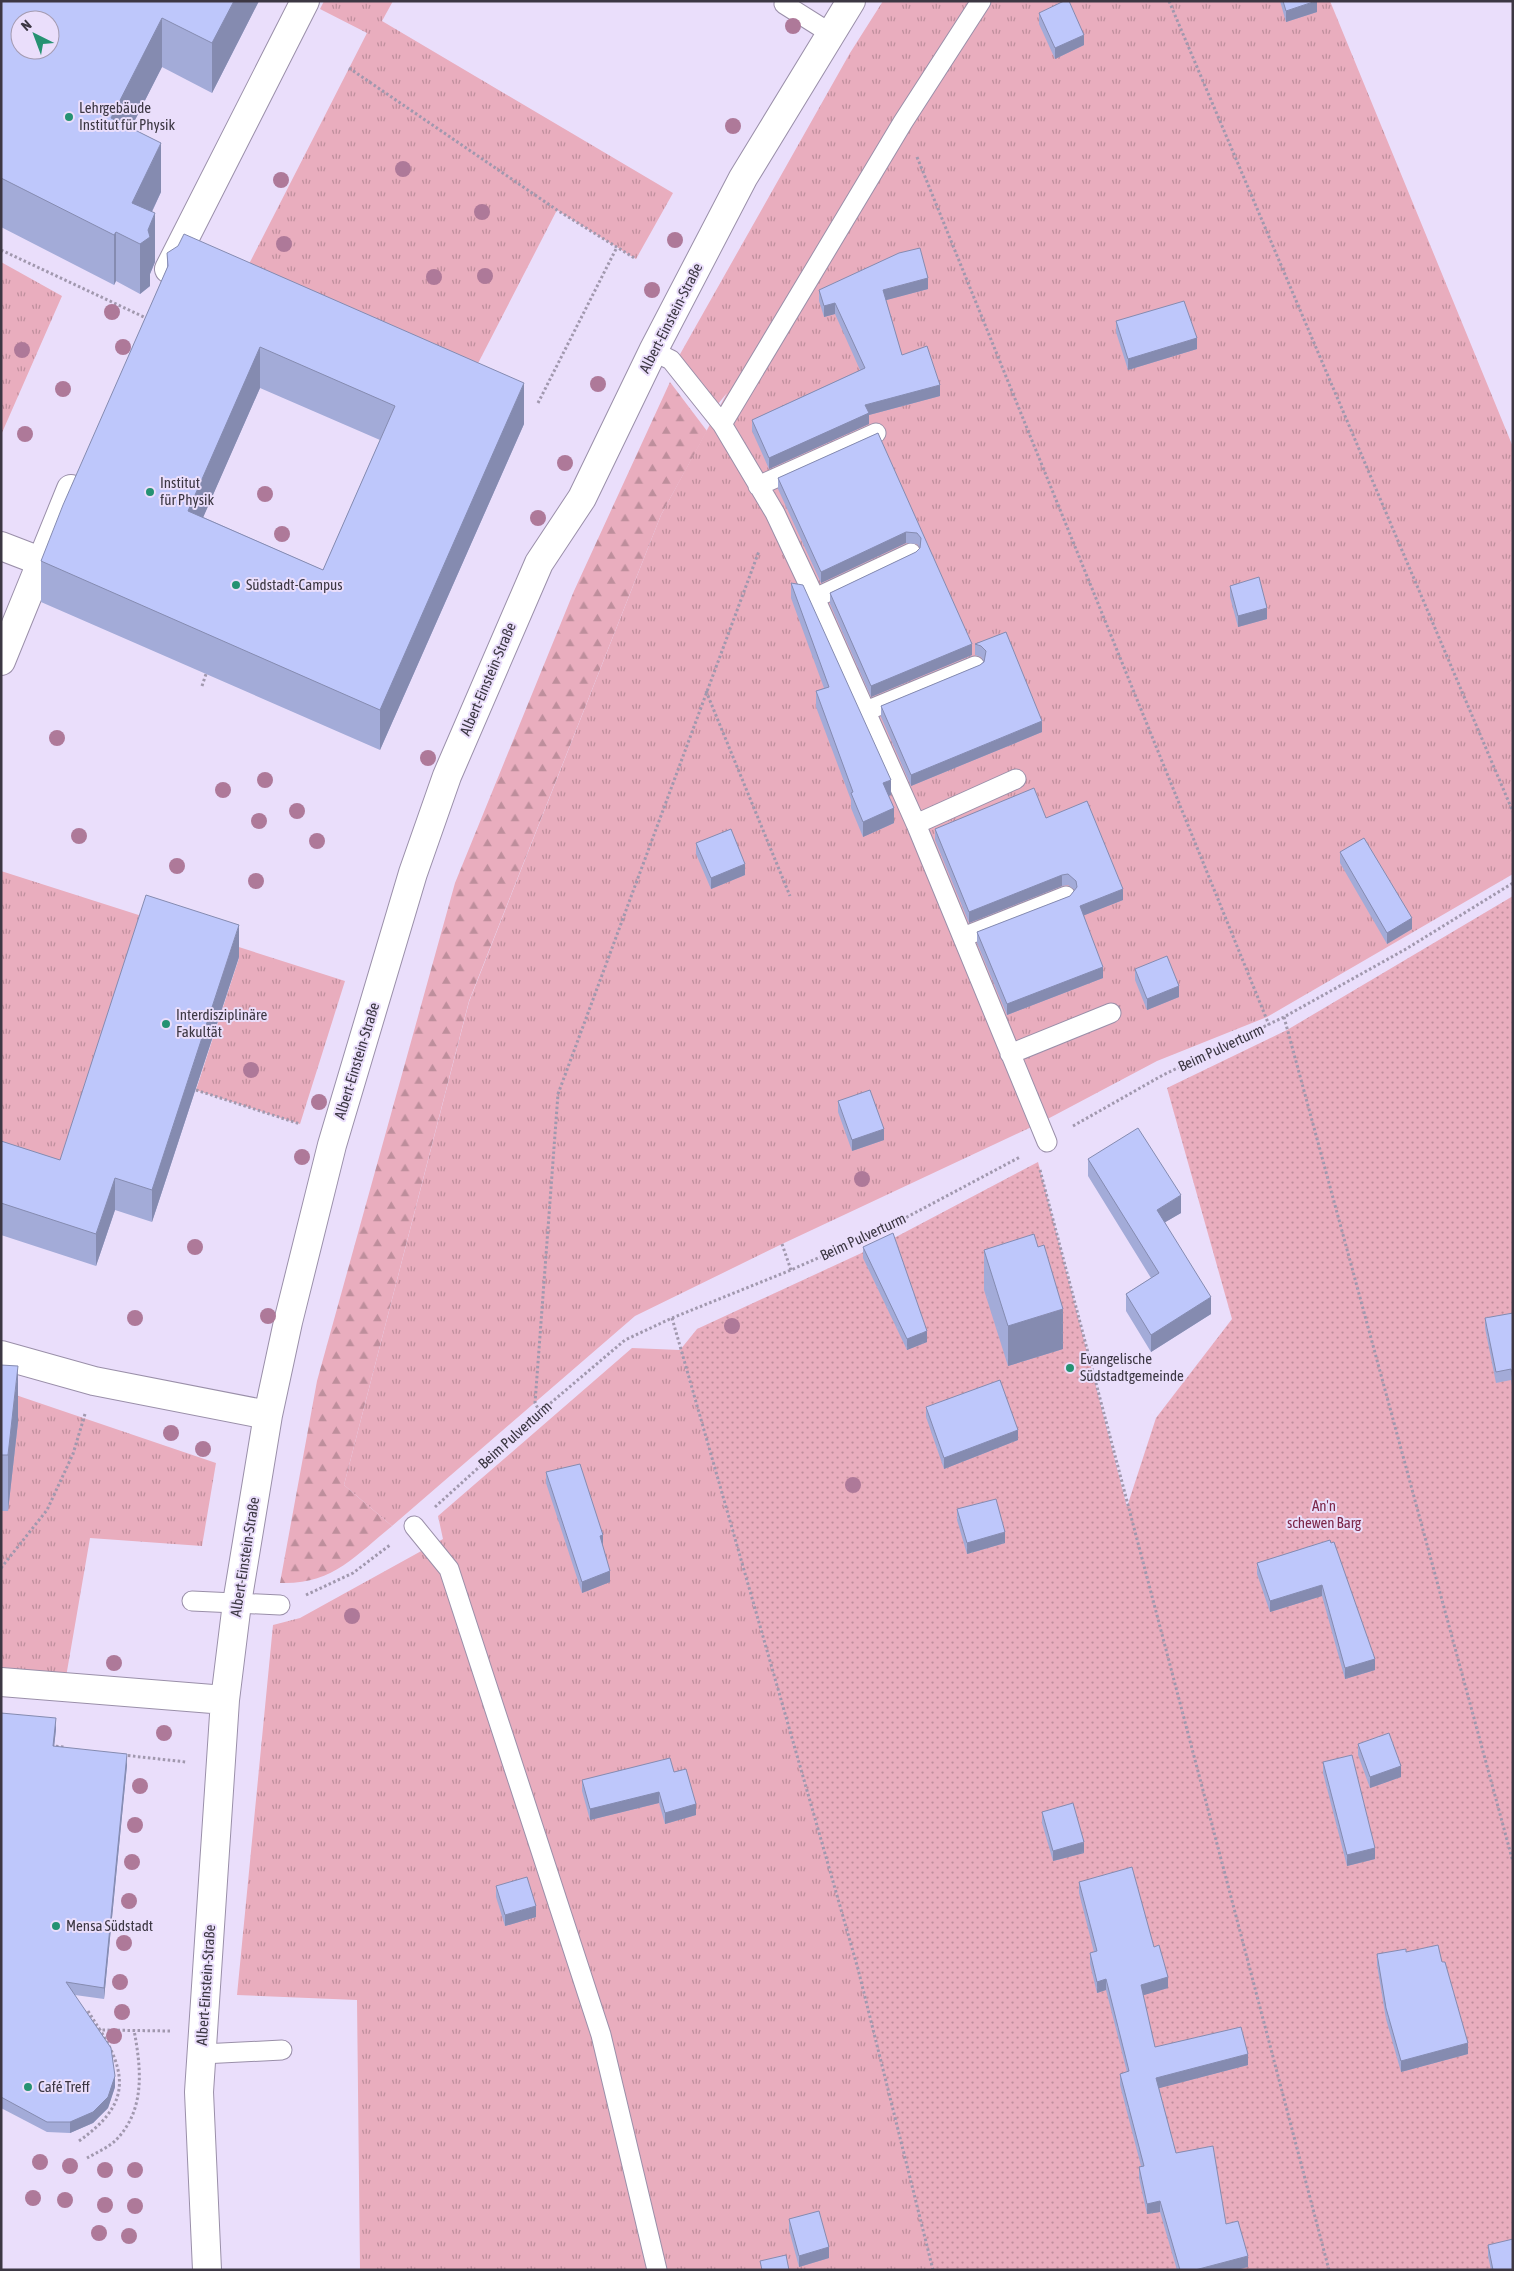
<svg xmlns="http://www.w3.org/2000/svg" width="1514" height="2271" font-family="'Asap Condensed',sans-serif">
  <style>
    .grass { fill: url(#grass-tufts) }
    .forest { fill: url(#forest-firs) }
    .garden { fill: url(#garden-dots) }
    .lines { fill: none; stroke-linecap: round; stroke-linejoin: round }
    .service-casing { stroke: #9a8fa9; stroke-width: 21 }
    .pedestrian-casing { stroke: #9a8fa9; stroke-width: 30 }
    .minor-casing { stroke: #9a8fa9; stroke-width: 30 }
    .path { stroke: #a198ae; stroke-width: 3; stroke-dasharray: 2.5 2.5; stroke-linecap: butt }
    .service { stroke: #fff; stroke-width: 19 }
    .pedestrian { stroke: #fff; stroke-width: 28 }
    .minor { stroke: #fff; stroke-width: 28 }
    .tree { fill: #ae7999 }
    .wall { fill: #a3abd8; fill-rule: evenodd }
    .shaded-wall { fill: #858bb0 }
    .building { fill: #bec7fb; stroke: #858bb0; fill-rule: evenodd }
    .poi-dot { fill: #259272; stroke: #eadefb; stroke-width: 2 }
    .labels { text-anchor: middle; stroke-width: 4; stroke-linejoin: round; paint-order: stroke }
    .poi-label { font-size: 15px; fill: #3c3743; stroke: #eadefb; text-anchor: start }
    .street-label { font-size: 15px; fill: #3c3743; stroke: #eadefb }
    .park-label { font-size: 15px; fill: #7c2648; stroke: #eadefb }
  </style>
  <defs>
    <pattern id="grass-tufts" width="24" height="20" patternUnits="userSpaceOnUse" patternTransform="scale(1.25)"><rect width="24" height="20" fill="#e9adbe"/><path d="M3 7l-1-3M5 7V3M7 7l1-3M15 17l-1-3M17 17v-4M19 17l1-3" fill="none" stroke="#be8e9c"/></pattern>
    <pattern id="forest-firs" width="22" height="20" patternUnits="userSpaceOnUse" patternTransform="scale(1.25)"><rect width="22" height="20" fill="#e9adbe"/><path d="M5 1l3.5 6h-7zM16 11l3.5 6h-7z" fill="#be8e9c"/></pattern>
    <pattern id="garden-dots" width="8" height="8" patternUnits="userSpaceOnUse" patternTransform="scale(1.25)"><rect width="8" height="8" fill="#e9adbe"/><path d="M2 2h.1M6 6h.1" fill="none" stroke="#be8e9c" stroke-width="1.8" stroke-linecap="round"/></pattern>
  </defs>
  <rect width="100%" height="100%" fill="#eadefb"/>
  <!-- grass -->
  <path class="grass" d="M324,1h69l-11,20 291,172 -37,66 -79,-49 -84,163 -225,-107 119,-233 -47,-24z
    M883,1h447l183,446v427l-246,143 -110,44 -117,62 -258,121 -147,72 -243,210 -48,-41 125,-483 192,-487 66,-122 -9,11 -39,-48 171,-303z
    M1,262l61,34 -61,139z
    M1,871l344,110 -45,143 -104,-34 43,-132 -179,234 -59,-18z
    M632,1348l48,2 178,619 75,301h-573l-3,-270 -120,-5 36,-370 27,-7 143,-79 -5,-23z
    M1,1390l215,73 -14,83 -112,-8 -24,139 -65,-6z"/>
  <!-- forest -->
  <path class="forest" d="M670,382l37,49 -46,84 -192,486 -125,484 48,41c-37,30 -60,59 -112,57l37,-202 138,-498 119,-292z"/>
  <!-- garden -->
  <path class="garden" d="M1513,896v1374h-580l-75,-301 -178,-619 17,-21 197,-91 144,-76 89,345 29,-89 76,-99 -65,-231 120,-58z"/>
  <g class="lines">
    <defs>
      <path id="service" d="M784,4l46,29
        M653,351l18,9 51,64 53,89 40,85 101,226 131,318
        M722,424l181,-302 78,-121
        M758,486l118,-53
        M815,598l96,-45
        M866,711l109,-45
        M916,824l100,-45
        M963,937l103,-41
        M1010,1054l101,-41
        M414,1526l35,43 152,466 56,235
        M192,1601l88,4
        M202,2054l80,-4"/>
      <path id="pedestrian" d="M169,269l136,-268
        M1,546l39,15
        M1,661l70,-172"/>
      <path id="minor" d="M1,1355l93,26 174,34
        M1,1682l224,18
        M207,2270l-8,-178 26,-392 12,-97 31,-188 20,-93 44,-177 81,-272 34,-97 92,-213 43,-65 71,-147 90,-173 108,-177"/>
    </defs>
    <!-- service casing -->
    <use href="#service" class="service-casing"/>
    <!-- pedestrian casing -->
    <use href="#pedestrian" class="pedestrian-casing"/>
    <!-- minor casing -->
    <use href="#minor" class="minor-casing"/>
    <!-- path -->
    <path class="path" d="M1169,1l344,811
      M349,68l208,142 79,49
      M917,157l352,868
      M1,250l145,68
      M538,403l79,-156
      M202,686l4,-12
      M706,691l84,205
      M1284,1017l229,845
      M196,1090l104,34
      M1073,1126l90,-51 121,-58 122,-68 107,-66
      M1040,1170l289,1100
      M782,1244l9,26
      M672,1318l186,651 75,301
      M540,1412l-5,-9 23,-309 201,-543
      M435,1507l105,-95 85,-72 47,-22 119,-48 101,-45 128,-68
      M1,1568l46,-58 26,-56 12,-40
      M306,1595l47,-22 37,-28
      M51,1746l14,1
      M123,1755l63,7
      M88,2011l12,19 70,1
      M79,2141c48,-34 51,-63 21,-111
      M87,2158c9,-5 22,-11 29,-18 30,-31 25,-72 18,-110"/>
    <!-- service -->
    <use href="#service" class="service"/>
    <!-- pedestrian -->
    <use href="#pedestrian" class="pedestrian"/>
    <!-- minor -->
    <use href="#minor" class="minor"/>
  </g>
  <!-- trees -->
  <g class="tree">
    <circle cx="793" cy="26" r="8"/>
    <circle cx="733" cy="126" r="8"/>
    <circle cx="403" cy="169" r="8"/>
    <circle cx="281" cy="180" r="8"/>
    <circle cx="482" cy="212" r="8"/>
    <circle cx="675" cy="240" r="8"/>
    <circle cx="284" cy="244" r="8"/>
    <circle cx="485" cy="276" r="8"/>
    <circle cx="434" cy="277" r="8"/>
    <circle cx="652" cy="290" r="8"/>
    <circle cx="112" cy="312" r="8"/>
    <circle cx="123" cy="347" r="8"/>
    <circle cx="22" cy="350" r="8"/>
    <circle cx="598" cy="384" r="8"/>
    <circle cx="63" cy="389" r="8"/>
    <circle cx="25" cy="434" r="8"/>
    <circle cx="565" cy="463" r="8"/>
    <circle cx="265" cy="494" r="8"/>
    <circle cx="538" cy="518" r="8"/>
    <circle cx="282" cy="534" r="8"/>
    <circle cx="57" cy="738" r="8"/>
    <circle cx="428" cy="758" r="8"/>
    <circle cx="265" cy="780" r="8"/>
    <circle cx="223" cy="790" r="8"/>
    <circle cx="297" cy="811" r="8"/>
    <circle cx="259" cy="821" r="8"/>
    <circle cx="79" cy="836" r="8"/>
    <circle cx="317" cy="841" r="8"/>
    <circle cx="177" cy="866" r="8"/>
    <circle cx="256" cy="881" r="8"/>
    <circle cx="251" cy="1070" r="8"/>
    <circle cx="319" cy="1102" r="8"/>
    <circle cx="302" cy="1157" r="8"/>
    <circle cx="862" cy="1179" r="8"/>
    <circle cx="195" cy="1247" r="8"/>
    <circle cx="268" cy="1316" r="8"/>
    <circle cx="135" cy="1318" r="8"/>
    <circle cx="732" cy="1326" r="8"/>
    <circle cx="171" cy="1433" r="8"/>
    <circle cx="203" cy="1449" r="8"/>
    <circle cx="853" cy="1485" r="8"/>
    <circle cx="352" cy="1616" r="8"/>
    <circle cx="114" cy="1663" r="8"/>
    <circle cx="164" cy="1733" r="8"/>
    <circle cx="140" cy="1786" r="8"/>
    <circle cx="135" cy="1825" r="8"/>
    <circle cx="132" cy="1862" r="8"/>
    <circle cx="129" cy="1901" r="8"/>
    <circle cx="124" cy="1943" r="8"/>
    <circle cx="120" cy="1982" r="8"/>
    <circle cx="122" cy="2012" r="8"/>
    <circle cx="114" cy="2036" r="8"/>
    <circle cx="40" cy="2162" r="8"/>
    <circle cx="70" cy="2166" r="8"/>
    <circle cx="105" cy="2170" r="8"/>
    <circle cx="135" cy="2170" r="8"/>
    <circle cx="33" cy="2198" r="8"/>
    <circle cx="65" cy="2200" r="8"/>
    <circle cx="105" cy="2205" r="8"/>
    <circle cx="135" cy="2206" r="8"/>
    <circle cx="99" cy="2233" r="8"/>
    <circle cx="129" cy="2236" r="8"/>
  </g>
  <!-- wall -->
  <path class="wall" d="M1,1h258l-47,92 -50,-26 -31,61 30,64 -9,20 3,50 -5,12v12l-10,8 -24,-13 -2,4 -113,-58z
    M1280,1h37v11l-31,10z
    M1039,13l45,32 -29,14 -16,-35z
    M167,253l357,171 -144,326 -339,-148v-41l126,-293zM260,388l120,52 -57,130 -120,-53z
    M928,289l-42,11 16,55 38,41 -71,19v9l-100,45 -17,-38v-11l108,-50 -25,-56 -11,3 -5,-16v-11z
    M1116,321l81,28 -69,21 -12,-38z
    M878,433l94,222 -101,42 -41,-93v-11l86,-41 4,-4 -3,-4 -11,-1 -85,40 -43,-94v-11z
    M791,583l100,212 -2,1 5,27 -31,14 -12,-29v-8l-35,-93v-16l8,-3 -33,-90z
    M1230,586l37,33 -29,8 -8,-30z
    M1006,632l36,100 -131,54 -30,-69v-11l99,-41 4,-4 -3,-4 -6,-2v-11z
    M1046,818l77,82 -39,15 19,63 -96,37 -30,-72v-11l93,-36 5,-6 -7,-5 -6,1 -93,37 -34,-83v-11z
    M696,843l49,32 -34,14 -15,-35z
    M1340,852l72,77 -25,15 -47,-81z
    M239,957l-87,265 -37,-12 -19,56 -95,-31v-94l59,19z
    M1135,969l44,28 -32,13 -12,-30z
    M838,1101l46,39 -32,11 -14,-39z
    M1088,1159l93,54 -16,9 46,92 -60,38 -25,-41v-17l25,-16 -63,-102z
    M863,1247l64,95 -20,8 -44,-92z
    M984,1250l79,99 -55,17 -24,-76z
    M1513,1313v78l-2,-11 -15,3 -11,-55v-10z
    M1,1365l17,57 -10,89h-7z
    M926,1407l92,33 -74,29 -18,-52z
    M546,1472l57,74 7,36 -28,11 -36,-110z
    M957,1509l48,34 -38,11 -10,-34z
    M1330,1540l45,130 -30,9 -23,-83 -52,16 -13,-38v-11z
    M1,1713l55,16 -2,17 73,19 -23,234 -29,-4 40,92 -7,21 -15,15 -23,10 -23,-1 -46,-24z
    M1358,1744l43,33 -31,11 -12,-33z
    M1323,1762l52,97 -28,7 -24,-93z
    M674,1772l22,43 -31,9 -6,-21 -69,17 -8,-29v-11z
    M1042,1812l42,41 -31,8 -11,-38z
    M1079,1882l75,65 14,41 -25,7 12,52 93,18 -89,23 17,65 50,71 22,43 -12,3h-59l-17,-58 -13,2 -8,-36v-11l2,-1 -21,-81v-11l7,-2 -21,-82 -9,3 -7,-29v-11l4,-1 -15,-59z
    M496,1886l40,31 -31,9 -9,-29z
    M1406,1952l62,102 -67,18 -15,-53 -9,-54v-11z
    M789,2219l40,39 -30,9 -10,-37z
    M1488,2245l25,25h-22l-3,-14z"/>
  <!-- shaded-wall -->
  <path class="shaded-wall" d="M234,1h25l-47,92v-50z
    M1317,1v11l-31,10v-11z
    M162,18v49l-51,100v-49z
    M1084,35v10l-29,14v-11z
    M161,143v49l-24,51 -5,-40z
    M155,213v49l-5,12v12l-10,8v-50l8,-14z
    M116,232v49l-2,4v-50z
    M928,278v11l-45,12v-11z
    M835,303v11l-11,3v-11z
    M1197,338v11l-69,21v-11z
    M260,347v41l-72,164v-41z
    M524,383v41l-144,326v-40z
    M940,385v11l-71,19v9l-100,45v-11l96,-53z
    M906,532v11l-85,40v-11z
    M1267,608v11l-29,8v-11z
    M972,644v11l-101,42v-11z
    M1042,721v11l-131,54v-11z
    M891,780v15l-8,3v-15z
    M894,808v15l-31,14v-15z
    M745,864v11l-34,14v-11z
    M1062,875v11l-93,37v-11z
    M1123,889v11l-43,17v-11z
    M1412,918v11l-25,15v-11z
    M239,925v32l-87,265v-32z
    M1103,967v11l-96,37v-11z
    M1179,986v11l-32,13v-11z
    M884,1129v11l-32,11v-11z
    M115,1178v32l-19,56v-32z
    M1181,1195v18l-24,14v-17z
    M1211,1297v17l-60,38v-17z
    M1063,1309v40l-55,17v-40z
    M927,1331v11l-20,8v-11z
    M18,1366v56l-10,89v-56z
    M1018,1430v10l-74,29v-11z
    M1005,1532v11l-38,11v-11z
    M603,1535v11l-3,1v-11z
    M610,1571v11l-28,11v-11z
    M1322,1585v11l-52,16v-11z
    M1375,1659v11l-30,9v-11z
    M56,1718v11l-3,28v-11z
    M127,1754v11l-23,234v-11z
    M1401,1766v11l-31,11v-11z
    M659,1792v11l-69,17v-11z
    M696,1804v11l-31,9v-11z
    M1084,1842v11l-31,8v-10z
    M1375,1848v11l-28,7v-11z
    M536,1906v11l-31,9v-11z
    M1168,1977v11l-27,8v-11z
    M1106,1979v11l-9,3v-11z
    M1468,2043v11l-67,18v-11z
    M1248,2054v11l-92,24v-11z
    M115,2076v11l-7,21 -15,15 -23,10v-11z
    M1160,2201v11l-13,2v-10z
    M829,2247v11l-30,9v-11z
    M1248,2256v11l-12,3h-41z"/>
  <!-- building -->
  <path class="building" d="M1,1h233l-22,42 -50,-25 -51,100 50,25 -29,60 23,10 -7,17 2,7 -10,7 -24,-12 -2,3 -113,-57zM20,20h30v30h-30z
    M1064,1h5l15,34 -29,13 -16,-35z
    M1283,1h33l-30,10z
    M184,234l340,149 -144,327 -339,-149 22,-56 105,-239 -1,-13 11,-7zM260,347l135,59 -72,164 -135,-59z
    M920,248l8,30 -45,12 19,65 25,-9 13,39 -75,20 4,8 -100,45 -17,-38 113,-52 -30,-65 -11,3 -5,-16 80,-37z
    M1184,301l13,37 -69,21 -12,-38z
    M878,433l94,211 -101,42 -41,-93 86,-41 4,-4 1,-10 -4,-5 -11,-1 -85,40 -43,-94z
    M1259,577l8,31 -29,8 -8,-30z
    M791,583l12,2 88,195 -8,3 11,25 -31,14 -12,-29 2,-1 -37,-101 13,-4z
    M1006,632l36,89 -131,54 -30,-69 99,-41 4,-3 2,-11 -5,-5 -6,-2z
    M1034,788l12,30 41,-17 36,88 -43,17 23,61 -96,37 -30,-72 93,-36 7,-9 -1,-6 -8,-7 -6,1 -93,37 -34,-83z
    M731,829l14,35 -34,14 -15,-35z
    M1364,838l48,80 -25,15 -47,-81z
    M146,895l93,30 -87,265 -37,-12 -19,56 -95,-31v-62l59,19z
    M1167,956l12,30 -32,13 -12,-30z
    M870,1090l14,39 -32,11 -14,-39z
    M1138,1128l43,67 -24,15 54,87 -60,38 -25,-41 33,-21 -71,-114z
    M893,1233l34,98 -20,8 -44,-92z
    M1034,1234l4,13 6,-2 19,64 -55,17 -24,-76z
    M1513,1313v67l-2,-11 -15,3 -11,-54z
    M1,1365l17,1 -10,89h-7z
    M1000,1380l18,50 -74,28 -18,-51z
    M580,1464l23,71 -3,1 10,35 -28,11 -36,-110z
    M996,1499l9,33 -38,11 -10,-34z
    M1330,1540l1,3 3,-1 41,117 -30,9 -23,-83 -52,16 -13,-38z
    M1,1713l55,5 -3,28 74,8 -23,234 -38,-6 45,66 4,28 -7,21 -15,15 -23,10h-23l-46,-25z
    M1389,1733l12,33 -31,11 -12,-33z
    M1352,1755l23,93 -28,7 -24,-93z
    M670,1758l4,14 12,-3 10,35 -31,9 -6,-21 -69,17 -8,-29z
    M1073,1803l11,39 -31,9 -11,-39z
    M1132,1867l22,80 5,-2 9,32 -27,8 14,62 86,-20 7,27 -92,24 20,75 37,-7 13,78 12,-3 10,35 -53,14h-15l-20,-69 -13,3 -8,-37 5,-1 -24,-92 9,-3 -23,-92 -9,3 -7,-29 7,-2 -18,-69z
    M527,1877l9,29 -31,9 -9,-29z
    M1438,1945l4,17h3l23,81 -67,18 -15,-53 -9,-54 29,-5v3z
    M819,2211l10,36 -30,9 -10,-37z
    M1513,2239v31h-20l-5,-25z
    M786,2255l3,15h-27l-2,-9z"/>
  <!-- markers -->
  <g class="poi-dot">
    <circle cx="69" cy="117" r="5"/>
    <circle cx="150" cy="492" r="5"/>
    <circle cx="236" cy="585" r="5"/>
    <circle cx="166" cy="1024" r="5"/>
    <circle cx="1070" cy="1368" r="5"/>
    <circle cx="56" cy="1926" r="5"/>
    <circle cx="28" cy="2087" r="5"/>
  </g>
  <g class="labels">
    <!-- poi labels -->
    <g class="poi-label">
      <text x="79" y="113">Lehrgebäude<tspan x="79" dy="17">Institut für Physik</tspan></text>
      <text x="160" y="488">Institut<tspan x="160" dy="17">für Physik</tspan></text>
      <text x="246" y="590">Südstadt-Campus</text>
      <text x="176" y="1020">Interdisziplinäre<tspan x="176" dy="17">Fakultät</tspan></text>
      <text x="1080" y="1364">Evangelische<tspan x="1080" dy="17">Südstadtgemeinde</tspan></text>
      <text x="66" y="1931">Mensa Südstadt</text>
      <text x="38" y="2092">Café Treff</text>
    </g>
    <!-- street labels -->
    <g class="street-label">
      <text transform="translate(671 318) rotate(-63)" y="5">Albert-Einstein-Straße</text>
      <text transform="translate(488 679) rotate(-67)" y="5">Albert-Einstein-Straße</text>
      <text transform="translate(1221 1048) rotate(-25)" y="5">Beim Pulverturm</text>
      <text transform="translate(357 1061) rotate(-73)" y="5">Albert-Einstein-Straße</text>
      <text transform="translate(863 1237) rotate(-25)" y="5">Beim Pulverturm</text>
      <text transform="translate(515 1435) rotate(-42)" y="5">Beim Pulverturm</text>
      <text transform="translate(245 1557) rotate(-81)" y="5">Albert-Einstein-Straße</text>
      <text transform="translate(206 1985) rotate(-86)" y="5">Albert-Einstein-Straße</text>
    </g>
    <!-- park labels -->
    <g class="park-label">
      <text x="1324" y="1511">An'n<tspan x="1324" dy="17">schewen Barg</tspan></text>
    </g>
  </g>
  <!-- border -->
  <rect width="1514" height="2271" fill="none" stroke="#3c3743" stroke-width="5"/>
  <!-- north arrow -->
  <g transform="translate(35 35) rotate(318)"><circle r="24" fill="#eadefb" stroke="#a49bb1"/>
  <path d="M0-4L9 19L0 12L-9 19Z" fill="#259272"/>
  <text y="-8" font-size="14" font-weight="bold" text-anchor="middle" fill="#3c3743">N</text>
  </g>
</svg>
